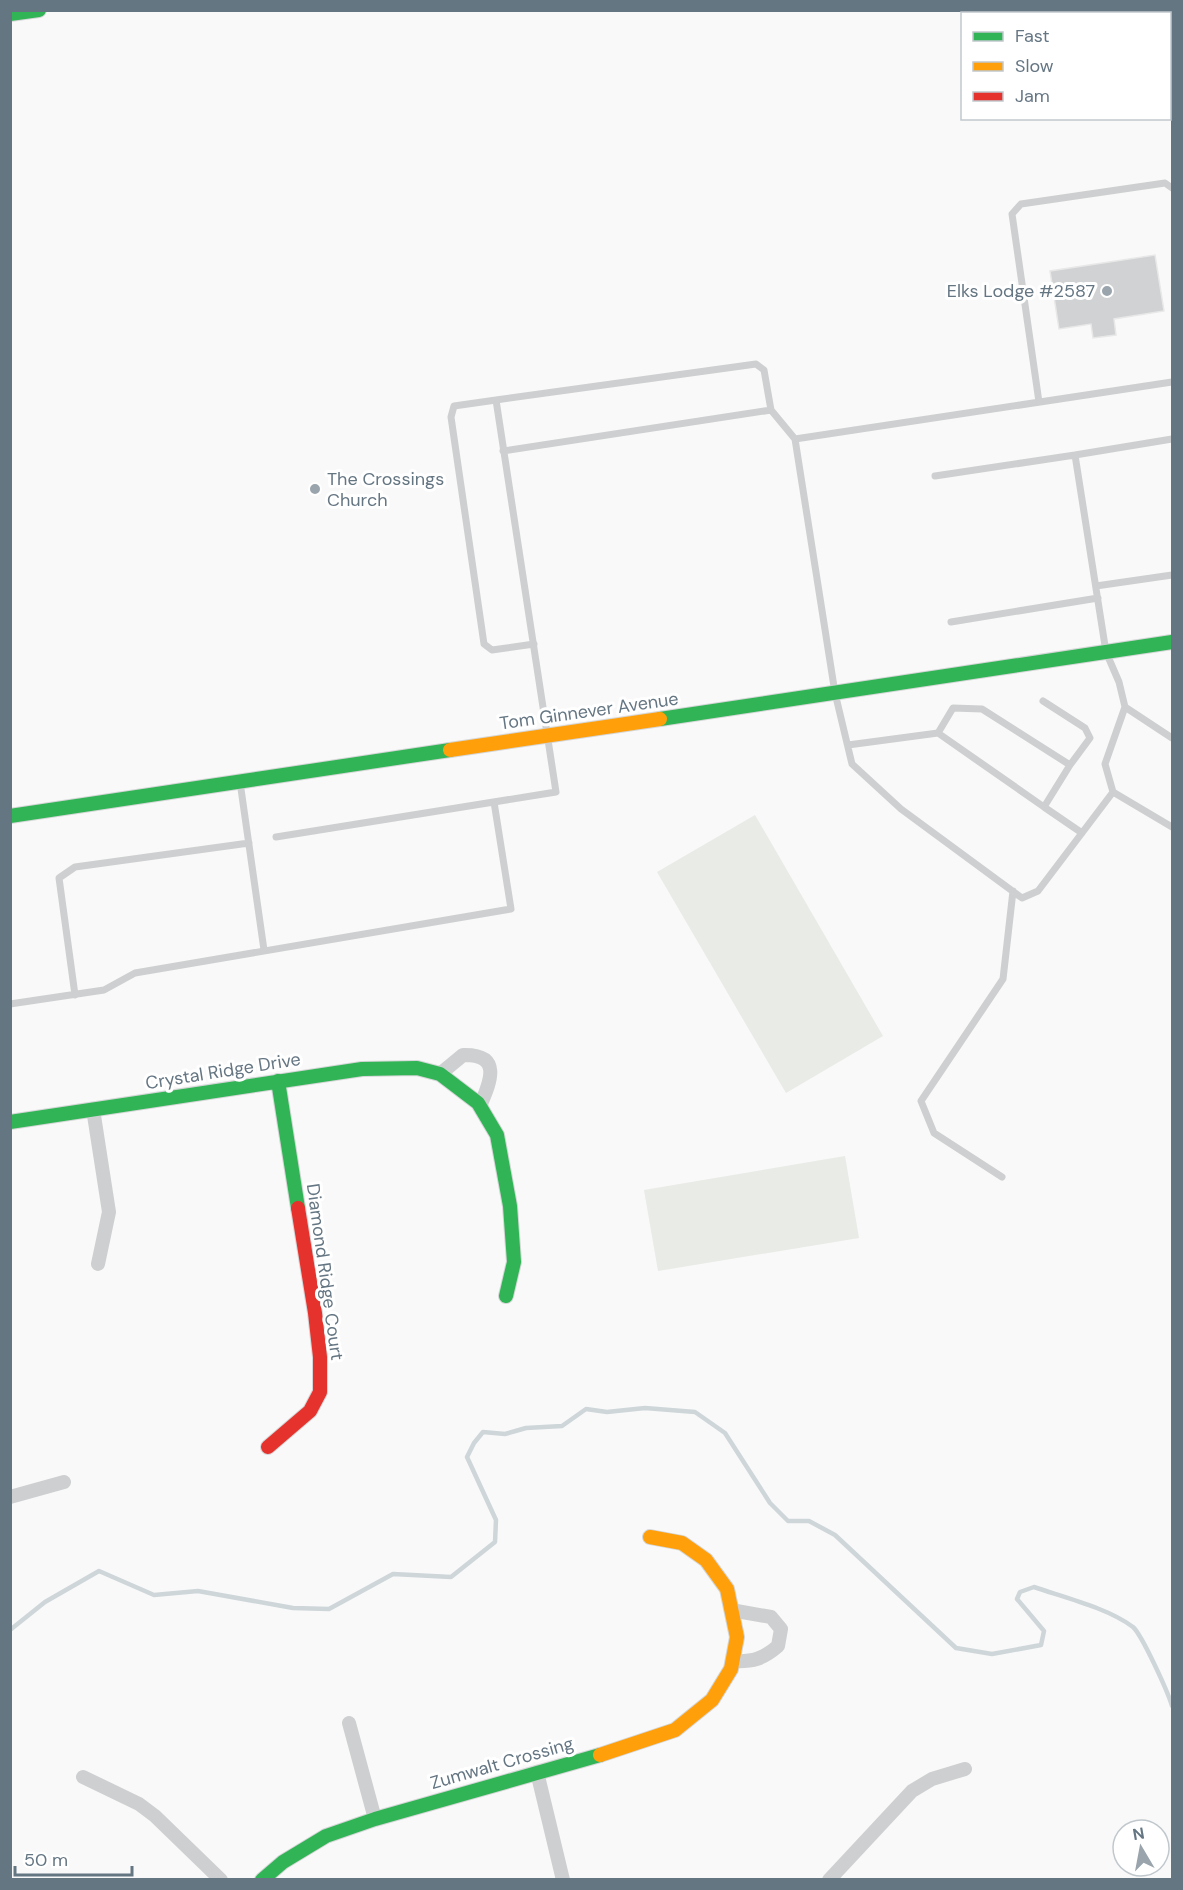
<svg xmlns="http://www.w3.org/2000/svg" width="1183" height="1890" font-family="'DM Sans',sans-serif">
  <style>
    .green { fill: #e8ebe6 }
    .lines { fill: none; stroke-linecap: round; stroke-linejoin: round }
    .stream { stroke: #ced6d9; stroke-width: 4.5 }
    .building { fill: #d0d2d3; stroke: #e8e8e8; stroke-width: 1.5 }
    .fast-casing { stroke: #d5d6d7; stroke-width: 16 }
    .slow-casing { stroke: #d5d6d7; stroke-width: 16 }
    .jam-casing { stroke: #d5d6d7; stroke-width: 16 }
    .lane { stroke: #cecfd0; stroke-width: 7 }
    .street { stroke: #cecfd0; stroke-width: 14 }
    .fast { stroke: #30b455; stroke-width: 14 }
    .slow { stroke: #ff9f0a; stroke-width: 14 }
    .jam { stroke: #e5322d; stroke-width: 14 }
    .poi-dot { fill: #99a4ac; stroke: #fff; stroke-width: 2 }
    .labels { text-anchor: middle; stroke-width: 6; stroke-linejoin: round; paint-order: stroke }
    .poi-label { font-size: 18px; fill: #657683; stroke: #fff; text-anchor: end }
    .street-label { font-size: 18px; fill: #657683; stroke: #fff }
  </style>
  <rect width="100%" height="100%" fill="#f9f9f9"/>
  <!-- green -->
  <path class="green" d="M755,815l128,221 -97,57 -129,-221z
    M845,1156l14,82 -201,33 -14,-81z"/>
  <g class="lines">
    <!-- stream -->
    <path class="stream" d="M10,1630l35,-28 54,-31 55,24 44,-4 95,17 36,1 64,-35 58,3 44,-35 1,-22 -29,-63 7,-14 9,-11 22,2 21,-6 36,-2 24,-17 21,3 38,-4 50,4 30,21 45,70 18,18h21l26,14 121,113 36,6 49,-9 3,-14 -27,-32 3,-7 14,-5c29,10 74,21 99,40 9,8 35,65 39,79"/>
  </g>
  <!-- building -->
  <path class="building" d="M1155,255l9,56 -50,8 2,16 -23,3 -2,-14 -32,5 -9,-58z"/>
  <g class="lines">
    <defs>
      <path id="fast" d="M10,14l29,-4
        M660,719l512,-77
        M10,816l440,-66
        M278,1081l20,127
        M10,1122l352,-53 55,-1 23,6 38,29 19,32 13,71 4,56 -8,34
        M262,1880l21,-18 43,-26 49,-17 225,-64"/>
      <path id="slow" d="M450,750l210,-31
        M600,1755l75,-25 37,-30 19,-31 6,-32 -10,-48 -21,-29 -24,-17 -32,-6"/>
      <path id="jam" d="M268,1447l42,-36 10,-19v-35l-5,-44 -17,-105"/>
    </defs>
    <!-- fast casing -->
    <use href="#fast" class="fast-casing"/>
    <!-- slow casing -->
    <use href="#slow" class="slow-casing"/>
    <!-- jam casing -->
    <use href="#jam" class="jam-casing"/>
    <!-- lane -->
    <path class="lane" d="M1016,10l1,4
      M1054,10l1,4
      M1170,86h2
      M496,400l-42,6 -3,11 33,227 8,6 42,-6
      M1039,402l-27,-188 9,-10 144,-21 7,5
      M795,439l40,254 17,71 49,45 121,89 16,-7 75,-99
      M503,451l268,-41
      M1075,455l97,-16
      M935,476l140,-21 31,197 13,30 6,25 -20,57 8,28 59,35
      M1096,586l76,-11
      M951,622l147,-24
      M1125,707l47,31
      M938,733l106,74
      M848,745l90,-12 15,-25 29,1 88,56 20,-27 -5,-10 -42,-27
      M1070,765l-26,42 38,26
      M240,782l24,168
      M276,837l280,-45 -60,-392 260,-36 8,6 7,40 24,29 377,-57
      M75,995l-16,-117 16,-11 174,-24
      M10,1004l94,-14 31,-17 376,-64 -17,-107
      M1002,1177l-68,-44 -13,-32 82,-122 10,-88"/>
    <!-- street -->
    <path class="street" d="M440,1074l23,-19c39,-1 28,26 17,51
      M93,1109l16,103 -11,52
      M10,1497l54,-15
      M731,1610l40,7 10,12 -3,17c-15,13 -25,16 -45,15
      M349,1723l26,96
      M537,1772l26,108
      M83,1777l56,27 16,12 66,64
      M829,1880l83,-89 20,-12 33,-10"/>
    <!-- fast -->
    <use href="#fast" class="fast"/>
    <!-- slow -->
    <use href="#slow" class="slow"/>
    <!-- jam -->
    <use href="#jam" class="jam"/>
  </g>
  <!-- markers -->
  <g class="poi-dot">
    <circle cx="1107" cy="291" r="6"/>
    <circle cx="315" cy="489" r="6"/>
  </g>
  <g class="labels">
    <!-- poi labels -->
    <g class="poi-label">
      <text x="1095" y="297">Elks Lodge #2587</text>
      <text x="327" y="485" text-anchor="start">The Crossings<tspan x="327" dy="21">Church</tspan></text>
    </g>
    <!-- street labels -->
    <g class="street-label">
      <text transform="translate(589 711) rotate(-8)" y="6">Tom Ginnever Avenue</text>
      <text transform="translate(223 1071) rotate(-9)" y="6">Crystal Ridge Drive</text>
      <text transform="translate(325 1272) rotate(82)" y="6">Diamond Ridge Court</text>
      <text transform="translate(502 1763) rotate(-16)" y="6">Zumwalt Crossing</text>
    </g>
  </g>
  <!-- border -->
  <rect width="1183" height="1890" fill="none" stroke="#657683" stroke-width="24"/>
  <!-- legend -->
  <rect x="961" y="12" width="210" height="108" fill="#ffffff" stroke="#c1c8cd" stroke-width="1.5"/>
  <rect x="973" y="32" width="30" height="9" fill="#30b455" stroke="#c1c8cd" stroke-width="1.5"/>
  <text x="1015" y="42" font-size="18" fill="#657683">Fast</text>
  <rect x="973" y="62" width="30" height="9" fill="#ff9f0a" stroke="#c1c8cd" stroke-width="1.5"/>
  <text x="1015" y="72" font-size="18" fill="#657683">Slow</text>
  <rect x="973" y="92" width="30" height="9" fill="#e5322d" stroke="#c1c8cd" stroke-width="1.5"/>
  <text x="1015" y="102" font-size="18" fill="#657683">Jam</text>
  <!-- north arrow -->
  <g transform="translate(1141 1848) rotate(350)"><circle r="28" fill="#ffffff" stroke="#c1c8cd" stroke-width="1.5"/>
  <path d="M0-4.5L10 22L0 15L-10 22Z" fill="#99a4ac"/>
  <text y="-9" font-size="16" font-weight="bold" text-anchor="middle" fill="#657683">N</text>
  </g>
  <!-- scale -->
  <path d="M15 1866v9h117v-9" fill="none" stroke="#657683" stroke-width="3"/>
  <text x="24" y="1866" font-size="18" fill="#657683" stroke="#ffffff" stroke-width="4.5" paint-order="stroke">50 m</text>
</svg>
